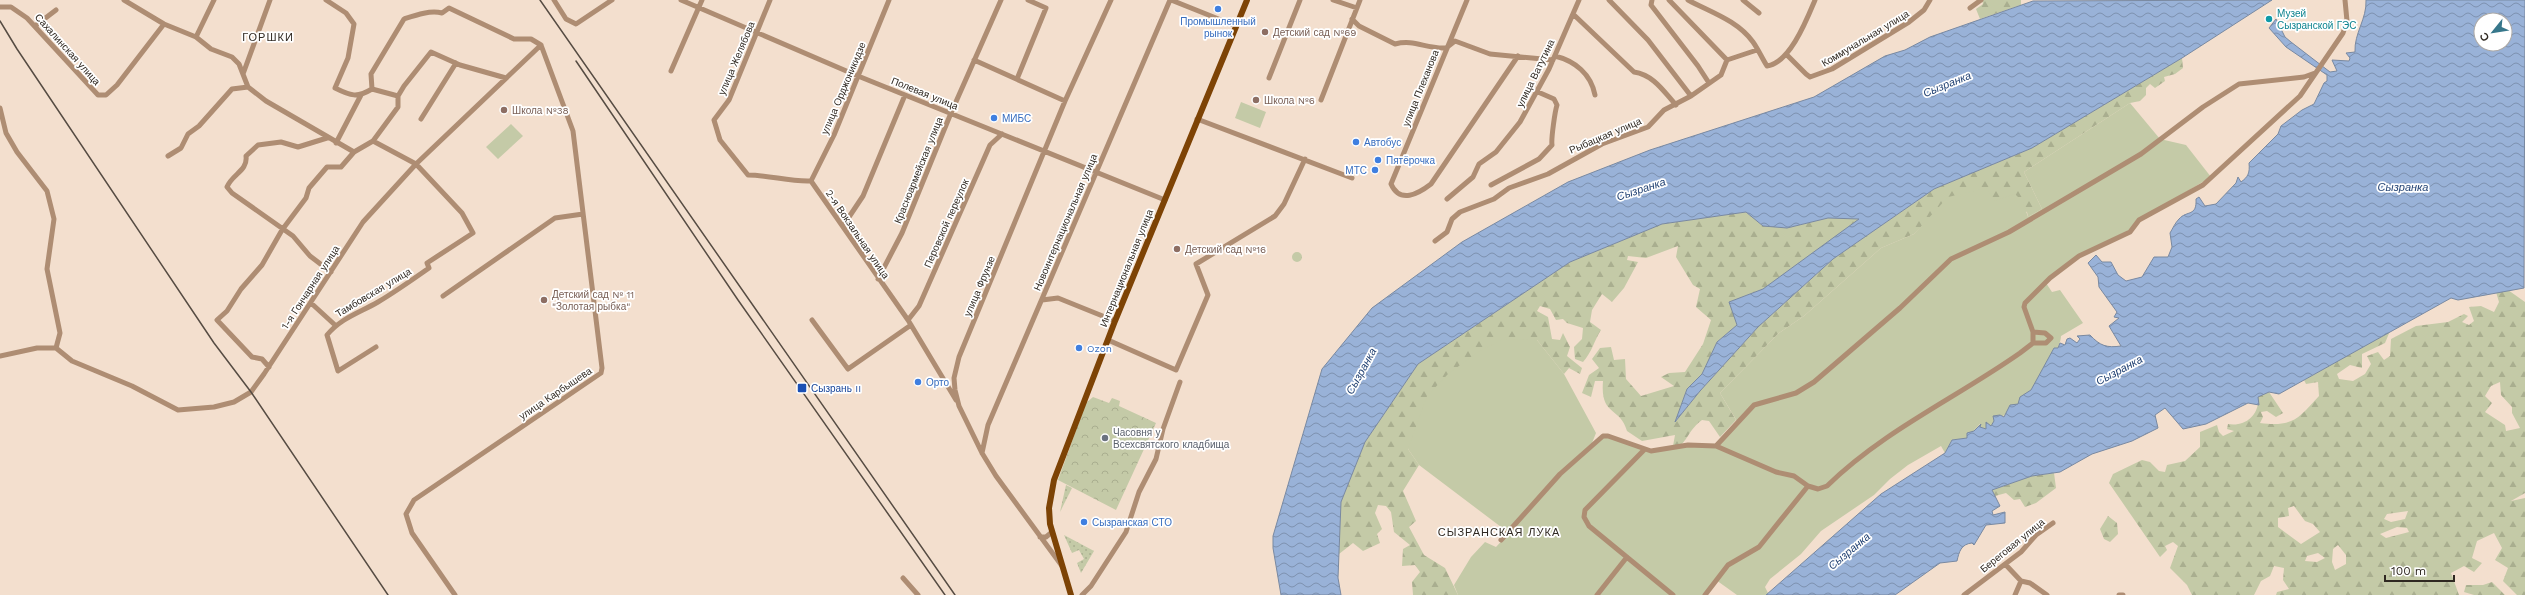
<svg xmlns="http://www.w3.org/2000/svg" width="2525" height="595" font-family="'Work Sans',sans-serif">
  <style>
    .grass { fill: url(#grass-dots) }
    .forest { fill: url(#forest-firs); fill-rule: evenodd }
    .park { fill: url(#park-crowns) }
    .garden { fill: #c4caa7 }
    .water { fill: url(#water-waves); stroke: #7989a1; fill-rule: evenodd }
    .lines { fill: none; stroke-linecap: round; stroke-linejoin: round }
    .minor { stroke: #ae8d73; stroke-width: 5 }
    .major { stroke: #7d4305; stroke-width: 6 }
    .rail { stroke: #564c43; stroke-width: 1.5 }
    .shop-dot { fill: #3f7fe0; stroke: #fff; stroke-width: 1.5 }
    .culture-dot { fill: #0f9aa8; stroke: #fff; stroke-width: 1.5 }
    .education-dot { fill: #8d6e63; stroke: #fff; stroke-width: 1.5 }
    .transit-dot { fill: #1a4fb4; stroke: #fff; stroke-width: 1.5 }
    .worship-dot { fill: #6b7280; stroke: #fff; stroke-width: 1.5 }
    .labels { text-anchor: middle; stroke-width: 3.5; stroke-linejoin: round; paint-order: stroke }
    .culture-label { font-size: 10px; fill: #0d838f; stroke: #fff; text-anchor: start }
    .shop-label { font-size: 10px; fill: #366cbe; stroke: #fff; text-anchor: start }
    .education-label { font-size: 10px; fill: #785e54; stroke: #fff; text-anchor: start }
    .street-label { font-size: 10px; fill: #2f2821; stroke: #fff }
    .transit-label { font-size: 10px; fill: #164399; stroke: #fff; text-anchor: start }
    .worship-label { font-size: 10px; fill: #5b616d; stroke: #fff; text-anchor: start }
    .neighbourhood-label { font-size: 11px; letter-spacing: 1px; fill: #2f2821; stroke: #fff }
    .water-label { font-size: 11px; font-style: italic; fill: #234374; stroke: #fff }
  </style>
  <defs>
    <pattern id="grass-dots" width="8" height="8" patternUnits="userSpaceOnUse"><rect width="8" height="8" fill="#c4caa7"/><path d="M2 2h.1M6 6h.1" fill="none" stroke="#a9ae8f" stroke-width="1.8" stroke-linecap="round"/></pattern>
    <pattern id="forest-firs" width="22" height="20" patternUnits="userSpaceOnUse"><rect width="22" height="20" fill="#c4caa7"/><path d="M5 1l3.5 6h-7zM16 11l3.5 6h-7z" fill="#a9ae8f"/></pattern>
    <pattern id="park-crowns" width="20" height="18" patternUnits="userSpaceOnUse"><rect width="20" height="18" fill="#c4caa7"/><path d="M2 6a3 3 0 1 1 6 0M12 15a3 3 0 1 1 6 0" fill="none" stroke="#a9ae8f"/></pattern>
    <pattern id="water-waves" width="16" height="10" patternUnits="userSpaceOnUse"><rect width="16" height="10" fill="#99b2d8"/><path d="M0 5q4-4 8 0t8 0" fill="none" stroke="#7d91af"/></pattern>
  </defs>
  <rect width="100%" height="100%" fill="#f3dfce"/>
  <!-- grass -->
  <path class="grass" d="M1066,485l6,3 -12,24z
    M1064,535l30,16 -13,22 -4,-10 7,-4 -5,-9 -7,3z"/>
  <!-- forest -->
  <path class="forest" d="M1982,0h39v5l-41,14 -4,-10 7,-5z
    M2182,58l1,10 -8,6 -11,3 1,4 -10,7 -5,-4 -4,4v7l-6,6 -10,2 -106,69 18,37 -14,8 -1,-5 -33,-11 -68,21 -12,12 -33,14 -77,68 -25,17 -59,60 16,27 -16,17 -11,-16 -7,-1c-13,10 -12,16 -22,26h-7l2,-11 -33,6 -15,-10c-7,-25 -27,-14 -24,-50h-8l-4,16 -9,-4 7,-18 10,-7 -7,-9 8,-11 11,-1 3,13 11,-1 1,20 15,17 33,-10 -13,-9 8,-4 16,-1 18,-28 8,-24 -15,-13 4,-18 -7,-4 -17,-28 2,-11 -32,12 -18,-2 -1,4 11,2 -14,26 -12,14 -10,-8 -10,16 -2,12 11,8c-7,11 -9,22 -18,32l-8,-3 -1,-12 8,-8 1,-11 -16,-5 -4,-4 -7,1 -6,-11 -10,-3 -3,5 11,6 4,22 8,1 3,-7 7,14 -3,9 15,12 -2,6 -11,-6 -5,6 -27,-34 -129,109 11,16 -16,26 13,30 -7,6 15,28 21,13 13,27h-45l-1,-13 8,-10 -5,-7 -13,1 1,-17 7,-4 -16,-13 -3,-20 -5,-6 -8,-1 -3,8 7,16 -5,5 3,9 -17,8 -10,-8 -14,11 2,-52 24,-60 53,-78 152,-102 92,-38 84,-12 17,14 24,2 41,-10 32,1 -97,70 -33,13 7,23 -20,17 -15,32 -15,15 -11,32 24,-30 58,-64 75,-68 101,-70 98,-41z
    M2508,290l17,12v191l-14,8 14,-3v97h-8l-14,-14 5,-13 -13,-8 7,-12 -8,-15 -17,8 -5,17 10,5 -8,9 -10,-6 -13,7 8,22h-183l1,-3 12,-3 -6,-9 1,-12 -10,-2 -4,10 -9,5 -7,14h-62l-5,-10 -17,-17 8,-22 -5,-4 -8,4 2,4 -7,7 -51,-74 4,-9 29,-14 8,2 9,9 6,1 2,-7 18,-4 15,-14v-15l17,-7 2,7 4,4 11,-5 -7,-2 1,-5c17,3 32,-9 30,-27l11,-5 14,21 -7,4 -9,-6 -6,1 2,5 -3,6c33,4 38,-4 59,-27l-1,-14 -12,2 -2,-4 86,-49 -5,12 -23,11v14l-12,-3 -13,9 2,5 14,2 12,-7 6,-10 -4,-8 11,-4 6,8 6,-4 1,-17 25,-13 32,-4 16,-8 4,2 -6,6 7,3 5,-4 -5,-14 12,-1 13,6 5,-10 -3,-10zM2500,382l1,13 11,12v6l8,15 -14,3 -1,-6 -20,-13 7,-9 -7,-7 6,-10zM2294,506l11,15 8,3 7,8 -19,12 -23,-17v-9l11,-2 -1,-8zM2408,511l-3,8 -14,3 -7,-3 3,-5zM2397,527l10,1 2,4 -23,6 -6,-4zM2338,545l8,10v9l-11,6 -3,-8 1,-13zM2318,553l7,5 -8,4 -12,-1 2,-5z
    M2054,473l2,15 -20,15 -11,4 -5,-8 -6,1 -8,-7 -11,3 -3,-6 40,-14z
    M2108,516l9,7 1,11 -8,8 -6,-3 -4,-10z
    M2492,582l13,13h-31l-10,-3 2,-7h17z"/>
  <!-- park -->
  <path class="park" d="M1292 257a5 5 0 1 1 10 0a5 5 0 1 1-10 0Z
    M1093,397l16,6 3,-5 8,3 -1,5 37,17 -40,87 -58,-30 28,-77z"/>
  <!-- garden -->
  <path class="garden" d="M1241,102l25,10 -6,16 -25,-10z
    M2130,103l30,36 26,6 25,32 -72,43 -9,12 -51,24 -33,27 6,9 8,-2 23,33 -22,13c-1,19 -29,55 -44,69 -8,8 -19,13 -26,21l-5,3 -6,-2v-3l-13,14 -15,2 -7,13 -4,-7 -33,19 -18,14 -16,16 -53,36 -20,23 -31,25 -5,8 3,6 -2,2h-29l-21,-15 -11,15h-247l-4,-10 17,-28 14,-15 11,5 13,-14 -90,-68 -11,-16 19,-53 21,-22 30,-22 25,-13 34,1 27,34 32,59 -4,10 11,-7 44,15 41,-6 28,1 22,-23 -18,-30 59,-60 25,-17 77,-68 33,-14 34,-37 39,-9 7,13 21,-7 8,8 5,15 14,-8 -18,-37z
    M511,124l12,12 -25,23 -12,-12z"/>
  <!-- water -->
  <path class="water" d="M2272,0l-90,58 -150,90 -98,41 -101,70 -75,68 -58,64 -25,31 12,-33 15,-15 15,-32 20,-17 -8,-23 34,-13 96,-70 -31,-1 -41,10 -24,-2 -17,-14 -84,12 -92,38 -152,102 -53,78 -24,60 -3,76 3,17h-60l-8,-47v-12l49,-167 50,-61 90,-66 106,-60 82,-32 164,-53 71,-41 20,-6 25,-13 103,-36z
    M2366,0h159l-1,288 -66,12 -7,-2 -172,96 -10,-2 -11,5 1,8 -11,-2 -42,21 -23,5 -18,-21 -10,7 3,13 -26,13 -40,13 -32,18 -28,4 -40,14 8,16 -8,5 1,4 12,-3v11l-19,2 -12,20 -2,-2c-11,1 -13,9 -15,18l-17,2 -45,32h-129l115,-101 64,-41 7,-13 15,-2v-5l7,-2 7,-7 -1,3 6,2v-7l5,4 3,-5 -1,-5 7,-1 4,2 6,-12 8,-1 2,-7 11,-7 23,-42h4l2,-5 5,2 2,-6 3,-1 7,5 3,-4 -3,-3 13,-1c10,11 17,13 31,11l-12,-20 10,-8 -5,-1 3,-5 -18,-25 -1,-10 -10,-14 8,-8 6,7h9l7,13 8,6 16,-4 12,-20h14l4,-10 -2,-14c3,-5 5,-10 9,-14 8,-9 18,-2 17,-20l3,-2 6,9 11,-2 20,-21 2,-6 3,5c7,-5 9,-9 8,-19l29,-29 3,-8 21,-16 12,-6 10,-21 3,-2v-6l-41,-28 -17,-19 7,-9 9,18 6,5 39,30 7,-1 -5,-11 17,1 1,-3 -4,-5 9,-1c-1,-19 12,-33 11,-52zM2481,20h24v24h-24z"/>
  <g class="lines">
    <!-- minor -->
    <path class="minor" d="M124,0l40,24 32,13 15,12 21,8 7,7 9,23 18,14 88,51 19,-11 25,-34v-11l6,-10 27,-34 29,13 46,13
      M326,0l20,13 8,11 -6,34 -13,30c16,8 22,10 37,1
      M554,0l12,19 10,5 36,-24
      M681,0l177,76 307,124
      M770,0l-41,100 -15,20 6,20 28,35c22,0 41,7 63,6l97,139 48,80
      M1171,0l65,26
      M1333,0l24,8
      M1467,0l-76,184c9,20 27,10 40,0l87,-128
      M1609,0l39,40 43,56
      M1652,0l-1,5 47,61 11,17
      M1669,0l58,60
      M1688,0c22,12 49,20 65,42 5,7 9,16 14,24 23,-3 40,-47 48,-66
      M1743,0l16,13
      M0,7h11l16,11 71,77h8l11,-10 47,-61
      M1970,8l11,-8
      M1573,14l61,58c20,3 30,20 42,33
      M1352,19l7,7 36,18c20,-5 30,5 51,4l9,-7 35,13 63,6
      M35,26l21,-16
      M196,37l18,-37
      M1786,54l20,20 4,3 22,-8 77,-47 15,-12 6,-10
      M1555,56c20,5 36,18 40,39
      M974,60l91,41
      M671,71l31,-71
      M243,74l27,-74
      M1269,78l31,-78
      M1017,79l29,-71 -18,-8
      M372,89l-1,-15 33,-55c12,-4 26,-9 38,-6l7,-5 65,31h17l10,6
      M372,89l26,7
      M1321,100l39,-100
      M0,108l6,25 11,19 30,39 7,28 -7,50 13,64 -4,15
      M421,119l35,-56
      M1197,119l155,59
      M327,138l-29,9 -17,-5 -23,3 -12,11c2,15 -14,18 -19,31l5,6 61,43 17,20 21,16
      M373,141l43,23 46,49 11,20 -46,30 2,5c-17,12 -34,24 -51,34 -19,11 -37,16 -51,33l11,36 38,-24
      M336,143l25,-48
      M168,156l13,-8 7,-14 11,-8 33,-37 16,-2
      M811,181l23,-46 55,-135
      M1491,185l48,-26 13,-14c-1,-6 3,-34 5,-40l-3,-6 -16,-7
      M1447,199l26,-22 6,-13 17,-12 24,-30 29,-53 30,-69
      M843,226l20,-30 42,-101
      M1435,241l12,-9 5,-13 8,-7 34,-13 15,-11 39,-14 54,-30 46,-17 16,-17 27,-14 30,-21 6,-15 30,-10
      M878,279l24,-46 49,-120 50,-113
      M443,296l112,-78 28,-4
      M1042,300l16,-2 57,23
      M311,303l24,22
      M812,320l36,49 63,-44
      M908,320l11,-14 71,-161 12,-11
      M2033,332l12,1 6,5 -5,5h-13
      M1108,340l68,30 32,-75 -12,-31 79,-48 9,-12 21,-45
      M56,348l16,13 60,25 46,24 36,-3 20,-5 17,-10 13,-18 99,-152 53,-58 125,-119
      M0,356l37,-8h19
      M269,367l-7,-8 -10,-2 -35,-37 10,-9 14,-22 21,-24 20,-35 24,-32 3,-10 18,-21h14l13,-15
      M1716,446l60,26 18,4 14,10 10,3 9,-3c56,-55 129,-88 193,-133l13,-10v-11l-9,-25 1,-4 25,-25 29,-22 51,-24 9,-12 64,-35 97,-89 43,-63 4,-12 -2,-21
      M1644,450l-59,60 -1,7 5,9 84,69
      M982,453l6,-28 182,-425
      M1040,537h6l6,-5
      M1501,540l59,-66 43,-38h5l43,15 37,-6 28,1 38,-41 42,-12 18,-11 86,-74 51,-49 58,-27 132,-78 62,-47 36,-23 65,-7 11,-4
      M2005,564l16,17 9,2 17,12
      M1062,566l-66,-90 -14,-23 -23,-47 -4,-16 -1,-12 5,-21 106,-256 46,-101
      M903,578l15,17
      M455,595l-43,-62 -6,-19 8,-14 187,-127 1,-5 -29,-237 -32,-86
      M1082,595l9,-9 35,-54 13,-40 17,-33 7,-30 17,-47
      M1597,595l30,-38
      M1705,595l23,-30 31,-18 49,-61
      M1964,595l57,-43 15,-17 17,-12
      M2015,595l6,-14
      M2119,595h4"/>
    <!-- major -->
    <path class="major" d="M1071,595l-21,-71 -1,-16 5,-28 61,-159 132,-321"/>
    <!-- rail -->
    <path class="rail" d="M540,0l415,595
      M0,21l17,28 197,294 37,49 137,203
      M576,61l162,239 207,295"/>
  </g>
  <!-- markers -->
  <g class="shop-dot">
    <circle cx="1218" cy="9" r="4"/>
    <circle cx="994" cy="118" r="4"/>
    <circle cx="1356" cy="142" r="4"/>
    <circle cx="1378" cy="160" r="4"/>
    <circle cx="1375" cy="170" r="4"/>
    <circle cx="1079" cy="348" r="4"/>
    <circle cx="918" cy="382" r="4"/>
    <circle cx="1084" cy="522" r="4"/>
  </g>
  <circle class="culture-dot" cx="2269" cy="19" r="4"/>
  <g class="education-dot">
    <circle cx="1265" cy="32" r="4"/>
    <circle cx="1256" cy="100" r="4"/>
    <circle cx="504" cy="110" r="4"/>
    <circle cx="1177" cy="249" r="4"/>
    <circle cx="544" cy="300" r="4"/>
  </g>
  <rect class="transit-dot" x="797" y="383" width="10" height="10" rx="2"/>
  <circle class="worship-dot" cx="1105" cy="438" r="4"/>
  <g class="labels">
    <!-- culture labels -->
    <g class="culture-label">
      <text x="2277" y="17">Музей<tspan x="2277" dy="12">Сызранской ГЭС</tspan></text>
    </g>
    <!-- shop labels -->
    <g class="shop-label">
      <text x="1218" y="25" text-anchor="middle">Промышленный<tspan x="1218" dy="12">рынок</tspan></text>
      <text x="1002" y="122">МИБС</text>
      <text x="1364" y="146">Автобус</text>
      <text x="1386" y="164">Пятёрочка</text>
      <text x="1367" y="174" text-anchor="end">МТС</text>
      <text x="1087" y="352">Ozon</text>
      <text x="926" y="386">Орто</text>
      <text x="1092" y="526">Сызранская СТО</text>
    </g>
    <!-- education labels -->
    <g class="education-label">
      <text x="1273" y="36">Детский сад №69</text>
      <text x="1264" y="104">Школа №6</text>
      <text x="512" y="114">Школа №38</text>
      <text x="1185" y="253">Детский сад №16</text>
      <text x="552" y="298">Детский сад № 11<tspan x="552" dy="12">"Золотая рыбка"</tspan></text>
    </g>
    <!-- street labels -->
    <g class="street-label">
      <text transform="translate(1865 38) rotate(-31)" y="4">Коммунальная улица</text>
      <text transform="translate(68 49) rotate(48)" y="4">Сахалинская улица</text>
      <text transform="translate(736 58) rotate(-67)" y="4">улица Желябова</text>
      <text transform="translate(1535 73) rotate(-64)" y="4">улица Ватутина</text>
      <text transform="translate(843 88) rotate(-67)" y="4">улица Орджоникидзе</text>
      <text transform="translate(1420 88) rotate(-68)" y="4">улица Плеханова</text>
      <text transform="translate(925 93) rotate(22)" y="4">Полевая улица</text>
      <text transform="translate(1605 135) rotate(-23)" y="4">Рыбацкая улица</text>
      <text transform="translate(918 170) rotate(-68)" y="4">Красноармейская улица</text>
      <text transform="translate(1065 222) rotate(-67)" y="4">Новоинтернациональная улица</text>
      <text transform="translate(946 223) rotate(-66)" y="4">Перовской переулок</text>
      <text transform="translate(858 234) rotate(56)" y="4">2-я Вокзальная улица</text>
      <text transform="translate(1126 268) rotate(-68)" y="4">Интернациональная улица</text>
      <text transform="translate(979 286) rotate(-67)" y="4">улица Фрунзе</text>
      <text transform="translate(310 287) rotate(-57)" y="4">1-я Гончарная улица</text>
      <text transform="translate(373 292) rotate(-31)" y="4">Тамбовская улица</text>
      <text transform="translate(555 393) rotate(-34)" y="4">улица Карбышева</text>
      <text transform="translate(2012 545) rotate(-39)" y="4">Береговая улица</text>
    </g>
    <!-- transit labels -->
    <g class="transit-label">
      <text x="811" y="392">Сызрань II</text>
    </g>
    <!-- worship labels -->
    <g class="worship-label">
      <text x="1113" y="436">Часовня у<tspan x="1113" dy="12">Всехсвятского кладбища</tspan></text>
    </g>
    <!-- neighbourhood labels -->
    <g class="neighbourhood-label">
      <text x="268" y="41">ГОРШКИ</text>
      <text x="1499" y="536">СЫЗРАНСКАЯ ЛУКА</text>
    </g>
    <!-- water labels -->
    <g class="water-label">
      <text transform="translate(1947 84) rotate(-22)" y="4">Сызранка</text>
      <text x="2403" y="191">Сызранка</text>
      <text transform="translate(1641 189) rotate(-18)" y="4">Сызранка</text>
      <text transform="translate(2119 370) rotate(-28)" y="4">Сызранка</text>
      <text transform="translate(1361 371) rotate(-61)" y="4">Сызранка</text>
      <text transform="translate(1849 551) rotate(-40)" y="4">Сызранка</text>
    </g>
  </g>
  <!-- north arrow -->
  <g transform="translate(2493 32) rotate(240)"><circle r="19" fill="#ffffff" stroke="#aca9a6"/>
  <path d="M0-3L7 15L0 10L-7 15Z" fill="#37778b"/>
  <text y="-6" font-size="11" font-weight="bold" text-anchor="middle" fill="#2f2821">С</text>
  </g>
  <!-- scale -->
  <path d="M2385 575v6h69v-6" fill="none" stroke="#2f2821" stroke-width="2"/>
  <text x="2391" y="575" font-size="12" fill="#2f2821" stroke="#ffffff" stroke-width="3" paint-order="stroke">100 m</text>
</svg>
